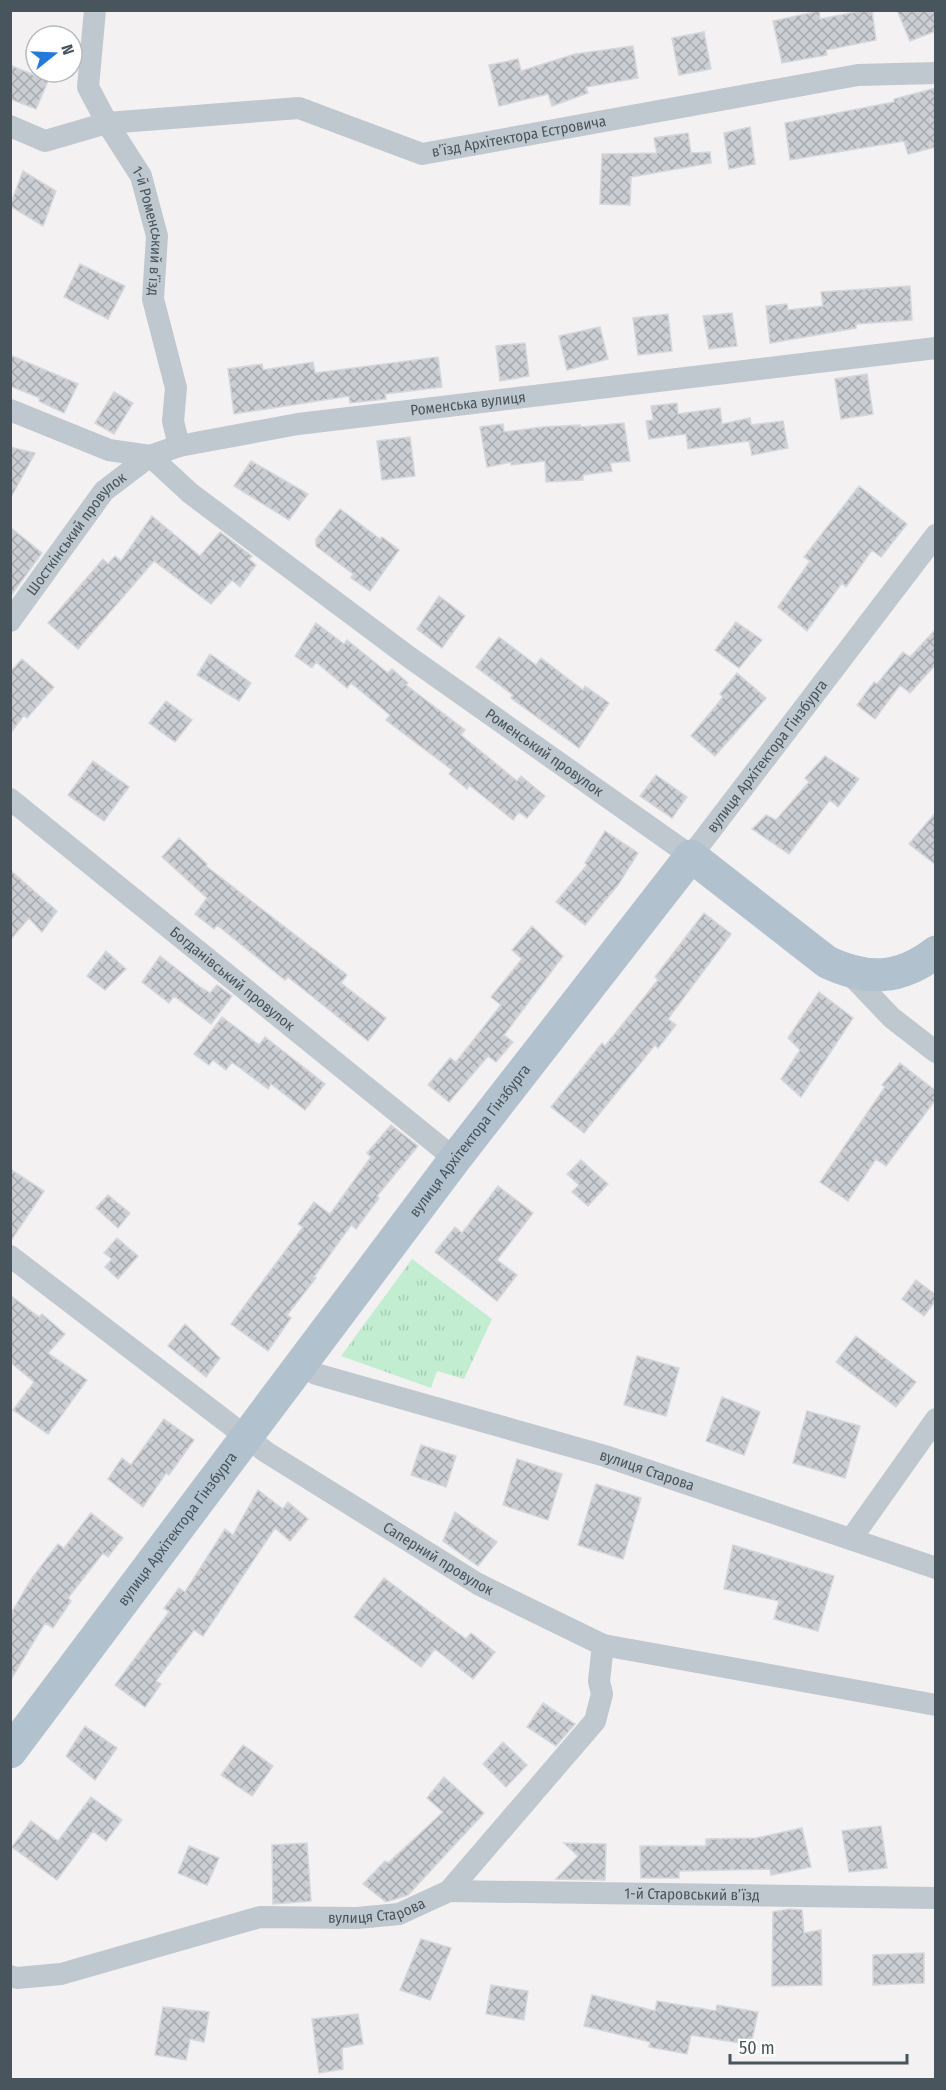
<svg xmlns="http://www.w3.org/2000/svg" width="946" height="2090" font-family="'Fira Sans Condensed',sans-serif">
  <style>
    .park { fill: url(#park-tufts) }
    .building { fill: url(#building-cross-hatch); stroke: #d5d7dc; stroke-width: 1.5 }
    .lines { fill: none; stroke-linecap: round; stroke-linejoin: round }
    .minor { stroke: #bfc8ce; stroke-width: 22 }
    .primary { stroke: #b2c1ce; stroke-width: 33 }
    .labels { text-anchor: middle; stroke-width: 5; stroke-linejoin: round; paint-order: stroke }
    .street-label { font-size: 15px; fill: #49555d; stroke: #fff }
  </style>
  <defs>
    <pattern id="park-tufts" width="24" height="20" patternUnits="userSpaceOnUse" patternTransform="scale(1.5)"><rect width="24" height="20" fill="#c2edd1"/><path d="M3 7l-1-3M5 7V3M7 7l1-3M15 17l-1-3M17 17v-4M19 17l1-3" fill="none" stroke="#a8cdb6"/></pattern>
    <pattern id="building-cross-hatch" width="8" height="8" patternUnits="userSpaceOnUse" patternTransform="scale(1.5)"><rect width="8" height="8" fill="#cbced3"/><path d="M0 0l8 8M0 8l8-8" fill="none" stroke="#a7aaae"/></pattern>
  </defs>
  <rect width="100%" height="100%" fill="#f3f1f1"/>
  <!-- park -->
  <path class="park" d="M412,1259l80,60 -28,60 -27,-8 -6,17 -90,-32z"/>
  <!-- building -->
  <path class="building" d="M865,10h7l4,30 -50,10 1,5 -45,8 -9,-42 46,-10 1,8z
    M897,10h39v21l-26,10z
    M704,32l7,37 -32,6 -7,-37z
    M633,46l5,32 -52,9 2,6 -36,13 -4,-12 -49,12 -10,-41 29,-6 3,12 54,-17z
    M10,65l38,16 -12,28 -26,-10z
    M936,88v59l-28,7 -4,-13 -114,19 -5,-37 109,-21v-3z
    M750,127l5,37 -26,5 -5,-36z
    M688,133l3,20 19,-1 1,11 -80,14 -1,28 -30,-1 2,-50 55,-1 -3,-15z
    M23,171l33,20 -13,35 -33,-20z
    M80,264l45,22 -17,33 -44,-22z
    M910,286l2,34 -56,4v4l-86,15 -4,-37 21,-2 1,6 35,-4 -2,-14z
    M732,313l5,33 -28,3 -6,-33z
    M668,314l4,37 -34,4 -5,-37z
    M600,327l8,32 -41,11 -8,-34z
    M525,343l4,33 -29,5 -4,-35z
    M10,355l68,29 -14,29 -25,-12 1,-3 -30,-12z
    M438,357l4,30 -57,7 1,5 -36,4 -1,-7 -115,18 -6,-45 34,-5 1,6 50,-8 2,11z
    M867,374l6,40 -32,5 -6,-40z
    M114,392l19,11 -19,31 -19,-11z
    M677,403l1,11 42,-6 2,16 28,-6 1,7 32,-4 5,27 -36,7 -3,-14 -61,8 -2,-15 -37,5 -3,-18 7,-1 -2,-14z
    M624,423l6,38 -20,2 2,8 -29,4v5l-37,2 -1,-21 -34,4v-3l-24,5 -7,-40 23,-3 1,8 38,-5 38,-2v2z
    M410,437l5,39 -33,4 -5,-39z
    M10,447l25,6 -25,46z
    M251,461l57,33 -19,26 -55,-34z
    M859,486l48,38 -26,33 -9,-7 -26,37 -4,-4 -35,48 -29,-24 32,-46 -6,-4z
    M340,509l40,30 2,-2 17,13 -29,41 -19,-13 2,-4 -37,-28v-7z
    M152,516l48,40 20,-24 32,24 -3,3 7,6 -16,22 -8,-7 -21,24 -57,-43 -76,88 -30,-26 55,-64 5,5 7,-8 6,5z
    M10,527l32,26 -32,44z
    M439,596l26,20 -23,32 -25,-19z
    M736,622l26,18 -23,28 -24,-18z
    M316,623l28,21 3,-4 41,33 4,-4 16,14 -2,2 59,45 -4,5 56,46 4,-5 24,20 -18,22 -8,-6 -6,8 -44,-35 -2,4 -18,-15 3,-4 -66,-50 4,-5 -39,-32 -4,5 -31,-26 -4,6 -17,-12z
    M936,629v35l-26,29 -10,-8 -25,34 -18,-14 17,-23 3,2 26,-32 7,5z
    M499,637l37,28 5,-7 42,32 2,-4 24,17 -30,45 -68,-50 2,-3 -37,-28z
    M210,654l41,29 -12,18 -42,-26z
    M22,659l32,28 -27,31 -3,-3 -14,19v-62z
    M737,673l29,25 -51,58 -24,-20 32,-39 -3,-3z
    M166,701l26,19 -17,22 -26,-19z
    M825,756l34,23 -21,28 -8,-7 -41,54 -37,-25 14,-14 10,5 33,-38 -4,-4z
    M93,761l36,26 -25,34 -36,-26z
    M656,775l31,22 -15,21 -32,-22z
    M936,812v53l-27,-21z
    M605,831l33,22 -20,32 -33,40 -29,-23 31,-37 -2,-2z
    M179,838l28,26 -1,2 141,109 -6,8 45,35 -18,23 -80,-64 -3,3 -68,-55 -3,4 -19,-15 12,-16 -45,-41z
    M10,870l47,41 -15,21 -13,-14 -19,22z
    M704,913l27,21 -63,85 8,6 -18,23 -3,-3 -71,88 -33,-26 51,-64 3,3 53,-66 -3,-3z
    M532,926l31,30 -59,79 9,7 -17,20 -8,-6 -39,46 -21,-17 22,-27 6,4 45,-57 -10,-8 31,-38 -10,-9z
    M106,951l20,18 -21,21 -18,-14z
    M160,956l40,31 10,6 7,-8 15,11 -21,28 -37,-28 -5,7 -27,-21z
    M819,992l34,26 -52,79 -20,-18 19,-29 -12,-12z
    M222,1017l37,28 6,-8 60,47 -20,26 -34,-26 -3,5 -36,-27 -6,8 -13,-10 -4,5 -15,-11z
    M900,1063l36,28v8l-50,67 -10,-7 -28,42 -28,-19 65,-95 -3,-2z
    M391,1125l27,21 -41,50 2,2 -23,31 -5,-4 -37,52 2,1 -29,37 4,3 -23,33 -37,-27 72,-97 -5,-3 16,-22 16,12 41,-57 -4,-4z
    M581,1160l27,24 -20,22 -16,-14 7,-7 -12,-11z
    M10,1169l34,22 -34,51z
    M498,1186l35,27 -36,47 20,15 -20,26 -62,-49 20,-25 7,6z
    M108,1195l22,18 -12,15 -22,-20z
    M117,1238l21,18 -20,23 -13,-12 7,-8 -8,-6z
    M916,1280l20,15v5l-12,16 -22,-17z
    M10,1295l29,22 3,-3 23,20 -17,19 39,27 -39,54 -35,-24 21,-28 -24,-20z
    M185,1324l35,34 -14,19 -38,-31z
    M856,1336l60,46 -20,25 -60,-45z
    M637,1356l42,12 -13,48 -42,-11z
    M722,1397l38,15 -16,43 -38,-14z
    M807,1411l53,15 -15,52 -52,-15z
    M164,1419l30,21 -25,35 -3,-2 -23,34 -35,-28 14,-21 9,7z
    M421,1445l35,11 -10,31 -35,-12z
    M517,1459l45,15 -14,46 -45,-15z
    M596,1484l45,14 -18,61 -45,-14z
    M258,1490l25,19 5,-7 20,17 -18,22 -15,-13 -72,108 -9,-6 -38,51 5,3 -16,23 -30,-22 54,-73 -5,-4 15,-20 6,4 40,-63 8,6z
    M455,1512l42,30 -19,24 -35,-25z
    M91,1513l32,25 -15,19 -5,-4 -35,45 3,3 -18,27 -8,-5 -35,58v-66l22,-37 26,-34 6,4z
    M733,1545l101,31 -16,55 -44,-12 5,-18 -55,-12z
    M384,1578l82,61 5,-6 24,19 -22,27 -38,-30 -14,18 -67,-50z
    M543,1703l32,21 -19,22 -29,-19z
    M85,1726l32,22 -22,32 -29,-24z
    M503,1742l24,23 -21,22 -23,-23z
    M243,1745l30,21 -21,30 -31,-21z
    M444,1777l40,36 -76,82 -22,7 -23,-18 22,-23 3,2 55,-51 -16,-14z
    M91,1797l31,23 -16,21 -13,-10 -36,49 -45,-33 19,-26 27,20z
    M881,1826l6,42 -38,4 -7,-41z
    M802,1828l9,39 -40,8 -1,-6 -91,2v7h-38l-1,-32h66v-7l50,-1z
    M307,1843l4,58 -38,3 -1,-59z
    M564,1843l42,1 -1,36 -49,-1 22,-23z
    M189,1846l30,12 -12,27 -29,-12z
    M790,1909l12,1 2,23 17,-3 1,55 -50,1 1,-74z
    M421,1939l30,9 -21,52 -30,-10z
    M924,1953v30l-51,2v-30z
    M491,1985l37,6 -4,29 -38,-6z
    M592,1995l63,16 2,-10 59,10 1,-6 41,7 -7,33 -60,-10 -4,19 -38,-7 1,-5 -66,-16z
    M163,2007l46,5 -5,30 -14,-3 -4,21 -31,-5z
    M358,2014l5,30 -21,4 1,21 -24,4 -7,-54z"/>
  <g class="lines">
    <!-- minor -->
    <g class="minor">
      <path id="s1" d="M95,10l-7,77 19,36 34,53 16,60 -4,63 23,89 -3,33 6,25"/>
      <path id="s2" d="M10,126l35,15 62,-18 192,-15 123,46 436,-79 78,-2"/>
      <path id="s3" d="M10,410l99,40 41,6 29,-10 119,-22 638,-76"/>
      <path id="s4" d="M10,621l94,-130 46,-35 40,37 219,164 282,199 245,-321"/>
      <path id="s5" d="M10,799l445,360"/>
      <path d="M849,973l43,45 44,34"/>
      <path id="s6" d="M10,1256l256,196 212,132 125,61 333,60"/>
      <path id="s7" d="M302,1364l14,10 289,82 331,112"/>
      <path d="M851,1539l85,-120"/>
      <path id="s8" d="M449,1891l487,7"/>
      <path id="s9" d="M10,1976l7,2 44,-4 199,-57 97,1 42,-4 50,-23 146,-170 7,-27 -3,-13 4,-36"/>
    </g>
    <!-- primary -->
    <path class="primary" id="s10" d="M10,1752l445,-593 236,-303 136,106c40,19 73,18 109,-10"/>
  </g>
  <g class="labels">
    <!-- street labels -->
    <g class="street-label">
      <text dy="5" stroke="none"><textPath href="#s2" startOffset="525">в’їзд Архітектора Естровича</textPath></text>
      <text dy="5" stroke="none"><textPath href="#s1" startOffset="237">1-й Роменський в’їзд</textPath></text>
      <text dy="5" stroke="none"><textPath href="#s3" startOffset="471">Роменська вулиця</textPath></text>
      <text dy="5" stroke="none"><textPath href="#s4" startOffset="110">Шосткінський провулок</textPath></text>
      <text dy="5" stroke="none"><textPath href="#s4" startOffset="712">Роменський провулок</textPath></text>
      <text dy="5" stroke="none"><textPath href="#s4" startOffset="1017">вулиця Архітектора Гінзбурга</textPath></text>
      <text dy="5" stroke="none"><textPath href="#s5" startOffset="286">Богданівський провулок</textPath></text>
      <text dy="5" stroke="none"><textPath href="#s10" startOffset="765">вулиця Архітектора Гінзбурга</textPath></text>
      <text dy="5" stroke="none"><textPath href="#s7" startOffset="362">вулиця Старова</textPath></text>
      <text dy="5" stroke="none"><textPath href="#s10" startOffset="279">вулиця Архітектора Гінзбурга</textPath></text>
      <text dy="5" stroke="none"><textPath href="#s6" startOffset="525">Саперний провулок</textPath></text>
      <text dy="5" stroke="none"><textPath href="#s8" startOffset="243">1-й Старовський в’їзд</textPath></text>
      <text dy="5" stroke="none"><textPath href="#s9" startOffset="376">вулиця Старова</textPath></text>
    </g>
  </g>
  <!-- border -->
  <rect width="946" height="2090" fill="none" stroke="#49555d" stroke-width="24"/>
  <!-- north arrow -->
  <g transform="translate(54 54) rotate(72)"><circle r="28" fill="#ffffff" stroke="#b6bbbe" stroke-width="1.5"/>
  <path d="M0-4.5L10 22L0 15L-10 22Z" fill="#237ada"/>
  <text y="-9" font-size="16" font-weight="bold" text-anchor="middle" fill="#49555d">N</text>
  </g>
  <!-- scale -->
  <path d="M730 2054v9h177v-9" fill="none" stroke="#49555d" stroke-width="3"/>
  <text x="739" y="2054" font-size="18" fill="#49555d" stroke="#ffffff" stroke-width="4.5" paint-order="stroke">50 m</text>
</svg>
